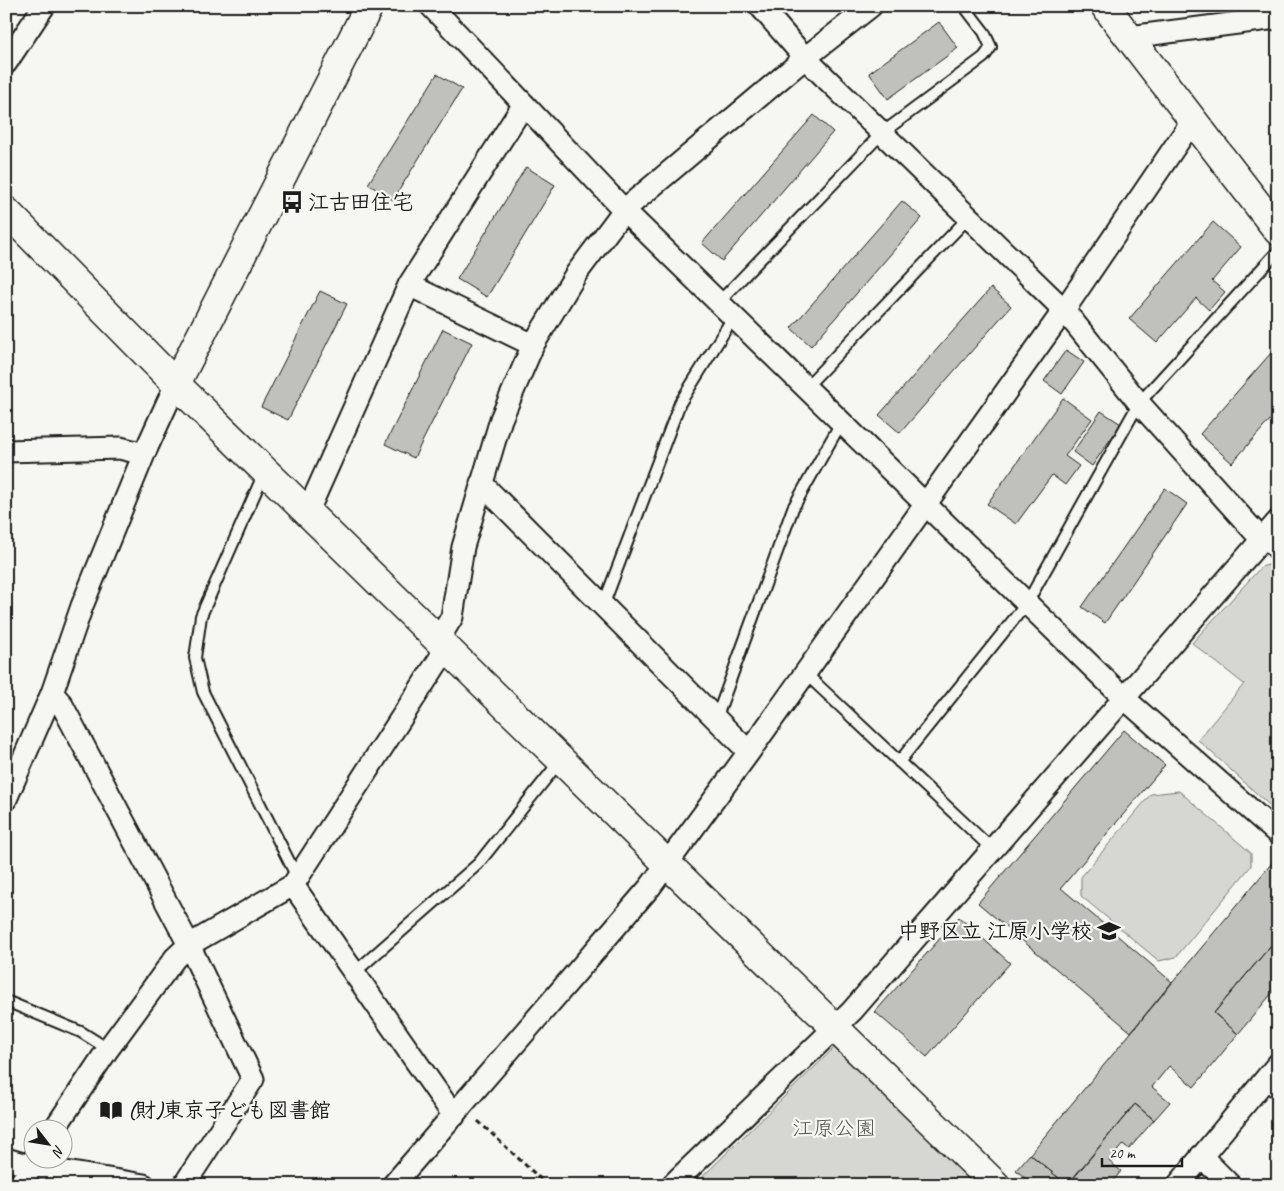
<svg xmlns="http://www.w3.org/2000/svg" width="1284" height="1191" font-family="Caveat,'Klee One',sans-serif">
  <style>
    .green { fill: #d6d6d2; stroke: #797977 }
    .building { fill: #c0c0bd; stroke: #1c1c1c }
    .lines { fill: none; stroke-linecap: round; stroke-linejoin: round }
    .lane-casing { stroke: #1c1c1c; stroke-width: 14 }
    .street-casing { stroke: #1c1c1c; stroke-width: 25 }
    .secondary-casing { stroke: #1c1c1c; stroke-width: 31 }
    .path { stroke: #1c1c1c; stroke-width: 3; stroke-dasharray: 5 4; stroke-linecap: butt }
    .lane { stroke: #f6f6f2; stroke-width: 10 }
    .street { stroke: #f6f6f2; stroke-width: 21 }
    .secondary { stroke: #f6f6f2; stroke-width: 28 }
    .labels { text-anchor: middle; stroke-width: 4.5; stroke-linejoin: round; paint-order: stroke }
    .poi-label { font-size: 21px; font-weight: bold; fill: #1c1c1c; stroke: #f6f6f2; text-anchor: start }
    .park-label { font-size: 21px; fill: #545453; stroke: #f6f6f2 }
  </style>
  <rect width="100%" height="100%" fill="#f6f6f2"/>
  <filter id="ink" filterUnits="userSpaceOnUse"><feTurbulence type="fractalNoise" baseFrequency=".02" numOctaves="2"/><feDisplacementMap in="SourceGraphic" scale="10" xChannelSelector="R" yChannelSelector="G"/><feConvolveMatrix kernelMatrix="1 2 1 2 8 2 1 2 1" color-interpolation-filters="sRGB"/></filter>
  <g filter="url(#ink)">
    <!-- green -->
    <path class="green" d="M1272,564l6,6v243l-80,-73 46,-56 -52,-41 69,-76z
      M1179,791l72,62v13l-75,91 -17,4 -78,-65v-19l70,-83z
      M834,1048l142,137h-282z"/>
    <!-- building -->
    <path class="building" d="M939,22l19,26 -70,51 -19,-26z
      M437,74l25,15 -69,111 -25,-16z
      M814,115l19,17 -111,129 -20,-18z
      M526,167l29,18 -68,112 -30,-18z
      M902,201l20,17 -111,128 -20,-18z
      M1213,222l28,25 -29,34 13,11 -16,18 -13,-12 -39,45 -28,-24z
      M991,288l20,18 -111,127 -21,-18z
      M320,291l27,13 -59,116 -27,-13z
      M443,329l29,14 -58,115 -29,-14z
      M1278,345v66l-46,52 -32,-29z
      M1066,350l18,12 -22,32 -18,-13z
      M1063,398l29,21 -27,37 14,10 -14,19 -13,-10 -36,49 -29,-20z
      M1101,411l20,13 -29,42 -19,-14z
      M1165,488l22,16 -82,119 -23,-16z
      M1124,730l41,35 -104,123 111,94 -41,50 -153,-129z
      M1276,858l2,1v78l-64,76 24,21 -44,53 -25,-21 -17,21 18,15 -16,18 -19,-16 -68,81 -37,-31z
      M959,917l51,46 -83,94 -52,-45z
      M1278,937v49l-40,48 -24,-21z
      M1135,1104l19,16 -25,29 -6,-5 -14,17 12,10 -11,14h-42z
      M1030,1154l37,31h-34l-17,-15z"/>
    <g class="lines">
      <defs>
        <path id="lane" d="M719,302l163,-169 102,-76 7,-10 -7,-15 -20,-26
          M806,387l163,-170
          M264,473l-63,143 -6,42 8,34 95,187
          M1262,540l16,17
          M603,606l77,-203 54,-87
          M805,673l188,177
          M716,719l77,-211 49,-87
          M899,762l128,-159 112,-200 139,-152
          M354,973l124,-109 82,-103
          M6,1001l75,31 27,17
          M1263,1081l15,14"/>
        <path id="street" d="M431,6l193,204 500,488 154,136
          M760,6l45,52 259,252 75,93 123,137
          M1129,37l149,-19
          M6,63l38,-57
          M409,285l124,60
          M6,451l114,-3 24,6
          M481,483l268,269
          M308,511l101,-226 115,-181
          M438,640l14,-23 11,-70 38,-128 32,-74 43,-71 48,-64 181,-152 66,-52
          M52,693l9,10 128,242 64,134 -69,106
          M6,799l46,-106 30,-87 62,-152 32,-70
          M293,885l161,231
          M55,1128l53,-79 67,-91 14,-13 104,-60 153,-236
          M1201,1156l29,29
          M6,1159l24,7 114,19
          M20,1185l15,-27
          M393,1185l257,-298 99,-135 315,-442 129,-190
          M672,1185l180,-174 426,-490
          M1178,1185l100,-121"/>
        <path id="secondary" d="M1105,6l173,225
          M6,211l170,173 820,801
          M176,384l193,-378"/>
      </defs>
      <!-- lane casing -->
      <use href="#lane" class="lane-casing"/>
      <!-- street casing -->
      <use href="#street" class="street-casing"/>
      <!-- secondary casing -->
      <use href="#secondary" class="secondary-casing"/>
      <!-- path -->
      <path class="path" d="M478,1121l69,64"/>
      <!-- lane -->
      <use href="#lane" class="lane"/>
      <!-- street -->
      <use href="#street" class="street"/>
      <!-- secondary -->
      <use href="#secondary" class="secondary"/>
    </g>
  </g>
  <!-- icons -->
  <defs>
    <symbol id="bus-bare" viewBox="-9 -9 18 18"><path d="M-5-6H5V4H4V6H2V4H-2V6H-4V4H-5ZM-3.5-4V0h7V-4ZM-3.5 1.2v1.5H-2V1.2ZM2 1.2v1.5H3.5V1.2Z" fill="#1c1c1c" stroke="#f6f6f2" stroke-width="2.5" paint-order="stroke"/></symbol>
    <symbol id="school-bare" viewBox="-9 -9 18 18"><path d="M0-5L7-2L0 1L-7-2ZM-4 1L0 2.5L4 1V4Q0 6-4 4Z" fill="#1c1c1c" stroke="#f6f6f2" stroke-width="2.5" paint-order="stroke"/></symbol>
    <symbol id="library-bare" viewBox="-9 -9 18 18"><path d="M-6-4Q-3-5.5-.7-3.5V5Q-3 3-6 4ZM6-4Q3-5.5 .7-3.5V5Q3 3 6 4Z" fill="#1c1c1c" stroke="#f6f6f2" stroke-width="2.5" paint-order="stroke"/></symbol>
  </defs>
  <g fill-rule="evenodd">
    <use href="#bus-bare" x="276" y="186" width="32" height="32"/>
    <use href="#school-bare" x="1093" y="915" width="32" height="32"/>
    <use href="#library-bare" x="95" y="1094" width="32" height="32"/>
  </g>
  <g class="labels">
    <!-- poi labels -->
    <g class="poi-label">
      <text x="308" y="209">江古田住宅</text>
      <text x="1092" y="938" text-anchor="end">中野区立 江原小学校</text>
      <text x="128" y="1117">(財)東京子ども図書館</text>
    </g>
    <!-- park labels -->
    <g class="park-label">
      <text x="834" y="1135">江原公園</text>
    </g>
  </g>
  <!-- margin -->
  <rect width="1284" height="1191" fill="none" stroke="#f6f6f2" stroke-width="25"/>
  <rect x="12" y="12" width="1259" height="1166" fill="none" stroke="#1c1c1c" stroke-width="2" filter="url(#ink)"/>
  <!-- north arrow -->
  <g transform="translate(48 1144) rotate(121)"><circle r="24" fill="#f6f6f2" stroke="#9f9f9c"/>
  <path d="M0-4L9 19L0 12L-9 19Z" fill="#1c1c1c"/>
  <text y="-8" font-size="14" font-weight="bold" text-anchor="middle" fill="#1c1c1c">N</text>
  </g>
  <!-- scale -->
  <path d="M1102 1158v8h80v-8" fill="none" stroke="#1c1c1c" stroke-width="2.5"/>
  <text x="1109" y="1158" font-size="15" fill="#1c1c1c" stroke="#f6f6f2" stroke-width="4" paint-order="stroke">20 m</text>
</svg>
